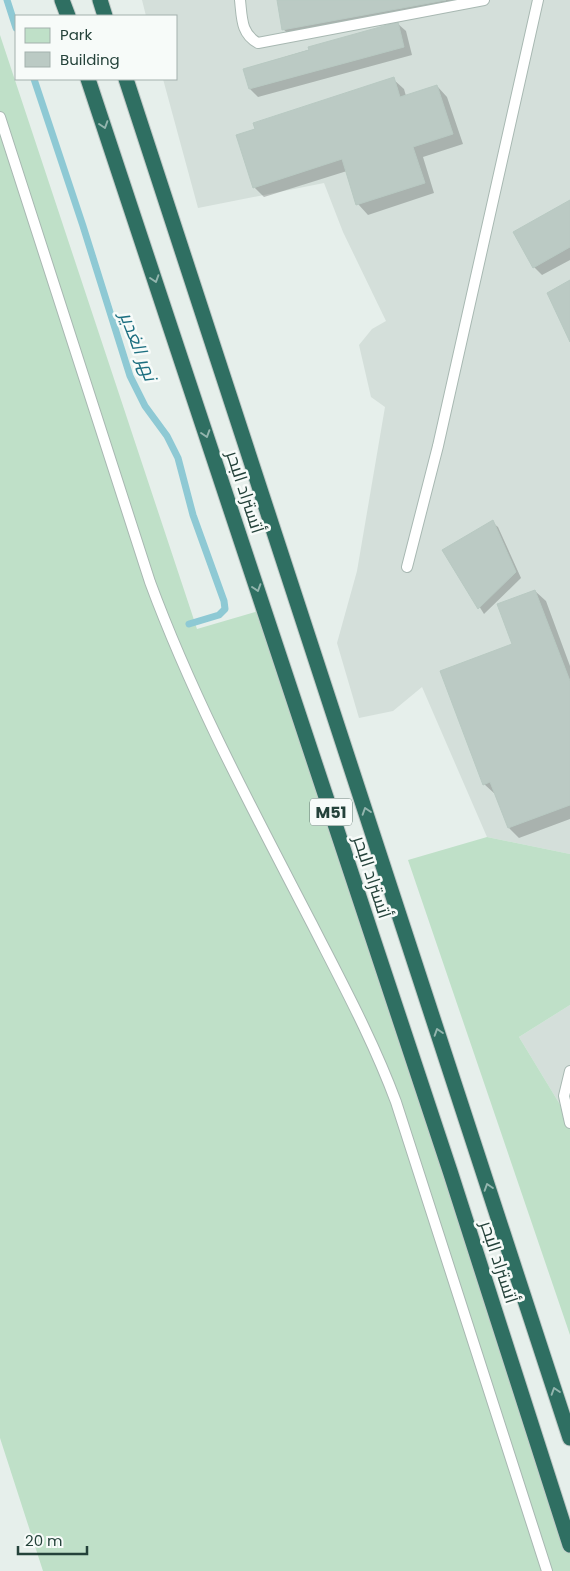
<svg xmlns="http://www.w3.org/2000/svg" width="570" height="1571" font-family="Poppins,Cairo,sans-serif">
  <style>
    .built { fill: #d4dfda }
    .green { fill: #bfe0c8 }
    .shadow { fill: #0003 }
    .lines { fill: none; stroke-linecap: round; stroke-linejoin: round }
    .stream { stroke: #8ec9d4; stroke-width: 7 }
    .building { fill: #bbcac4; stroke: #b8c9c2 }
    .lane-casing { stroke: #a8b8b2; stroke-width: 12 }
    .highway-casing { stroke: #c2cac8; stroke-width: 17 }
    .lane { stroke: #fff; stroke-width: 10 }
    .highway { stroke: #2f6f62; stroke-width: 15 }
    .oneway { stroke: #93b5ae }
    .labels { text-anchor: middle; stroke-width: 5; stroke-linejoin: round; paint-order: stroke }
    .shield { fill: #f7fbf9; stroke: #637a73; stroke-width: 1 }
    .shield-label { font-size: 16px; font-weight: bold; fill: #24423a }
    .street-label { font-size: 18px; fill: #24423a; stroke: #f7fbf9 }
    .water-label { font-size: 19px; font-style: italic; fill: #1c6f80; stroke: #f7fbf9 }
  </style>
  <rect width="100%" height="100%" fill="#e6efeb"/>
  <!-- built -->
  <path class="built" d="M142,0h428v854l-83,-17 -65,-150 -29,24 -34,7 -22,-75 20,-72 28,-164 -14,-10 -12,-52 13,-16 14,-8 -43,-89 -19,-49 -126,25 -35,-129h13v-63h-30z
    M570,1005v116l-51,-84z"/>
  <!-- green -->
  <path class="green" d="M0,35l197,594 68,-20 305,941v21h-527l-43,-133z
    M487,837l83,17v151l-51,32 51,84v214l-162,-475z"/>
  <!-- shadow -->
  <path class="shadow" d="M278,0h186l-170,39 -11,-10z
    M397,23l9,8 6,24 -154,42 -8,-8 -5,-20z
    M393,79l11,10 2,7 31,-10 10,11 16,47 -40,13 11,36 -66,22 -10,-11 -11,-33 -83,26 -10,-10z
    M570,202v58l-28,15 -8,-8z
    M492,522l6,5 23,51 -37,36 -40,-64z
    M535,591l11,10 24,65v153l-51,19 -10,-10 -14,-34 -11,-10 29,-139z"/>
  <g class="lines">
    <!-- stream -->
    <path class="stream" d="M7,0l9,28
      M34,79l49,147 47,150 15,30 22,30 11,22 15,57 31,86 1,8 -6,6 -30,9"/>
  </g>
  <!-- building -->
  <path class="building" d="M277,0h169l-164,30z
    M398,22l6,25 -155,42 -6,-20 66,-19 -1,-3z
    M394,77l6,20 37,-12 16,49 -40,13 12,36 -69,22 -14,-46 -89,29 -17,-53 19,-6 -2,-6z
    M570,200v47l-37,21 -20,-36z
    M570,280v62l-23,-49z
    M493,520l23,52 -38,37 -36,-59z
    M535,590l35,91v124l-62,23 -18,-46 -7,3 -43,-114 72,-27 -15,-40z"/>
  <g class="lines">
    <defs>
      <path id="lane" d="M240,0c2,18 1,34 18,43l226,-43
        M0,117l150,465c44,119 104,230 162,342 30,59 61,116 84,178l151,469
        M407,567l31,-121 100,-446
        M570,1071l-6,25 6,27"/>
      <path id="highway" d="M62,0l6,16
        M100,0l5,16
        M88,79l362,1092 120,374
        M126,79l444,1359"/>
    </defs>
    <!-- lane casing -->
    <use href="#lane" class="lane-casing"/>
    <!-- highway casing -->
    <use href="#highway" class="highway-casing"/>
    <!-- lane -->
    <use href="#lane" class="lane"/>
    <!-- highway -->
    <use href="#highway" class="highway"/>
  </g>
  <!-- one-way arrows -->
  <defs><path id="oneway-chevron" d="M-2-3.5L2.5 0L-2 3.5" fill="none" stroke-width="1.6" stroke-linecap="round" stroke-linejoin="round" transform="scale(1.25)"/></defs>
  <g class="oneway">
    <use href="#oneway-chevron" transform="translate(104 125) rotate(72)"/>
    <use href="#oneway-chevron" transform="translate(155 279) rotate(72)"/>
    <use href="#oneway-chevron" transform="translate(206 434) rotate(72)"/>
    <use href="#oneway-chevron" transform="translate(257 588) rotate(72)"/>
    <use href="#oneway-chevron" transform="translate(366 811) rotate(-108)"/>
    <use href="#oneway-chevron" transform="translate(438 1032) rotate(-108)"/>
    <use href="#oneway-chevron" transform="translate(488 1187) rotate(-108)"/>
    <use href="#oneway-chevron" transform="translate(555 1391) rotate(-108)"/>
  </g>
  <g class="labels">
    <!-- shield labels -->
    <rect class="shield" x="310" y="798.5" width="42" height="27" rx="4"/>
    <g class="shield-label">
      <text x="331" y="818">M51</text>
    </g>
    <!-- street labels -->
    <g class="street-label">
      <text transform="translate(245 492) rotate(72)" y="6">أتستراد البحر</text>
      <text transform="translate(372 877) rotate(72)" y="6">أتستراد البحر</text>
      <text transform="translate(499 1262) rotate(72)" y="6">أتستراد البحر</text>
    </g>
    <!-- water labels -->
    <g class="water-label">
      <text transform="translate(139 346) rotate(69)" y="7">نهر الغدير</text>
    </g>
  </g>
  <!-- legend -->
  <rect x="15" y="15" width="162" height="65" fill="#f7fbf9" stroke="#a3b1ad"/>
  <rect x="25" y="28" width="25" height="15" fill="#bfe0c8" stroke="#a3b1ad"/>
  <text x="60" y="40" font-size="15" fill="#24423a">Park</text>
  <rect x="25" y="52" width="25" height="15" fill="#bbcac4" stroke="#a3b1ad"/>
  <text x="60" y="65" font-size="15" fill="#24423a">Building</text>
  <!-- scale -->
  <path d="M18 1546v8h69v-8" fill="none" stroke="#24423a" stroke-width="2.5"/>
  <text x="25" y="1546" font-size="15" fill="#24423a" stroke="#f7fbf9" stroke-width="4" paint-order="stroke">20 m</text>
</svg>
